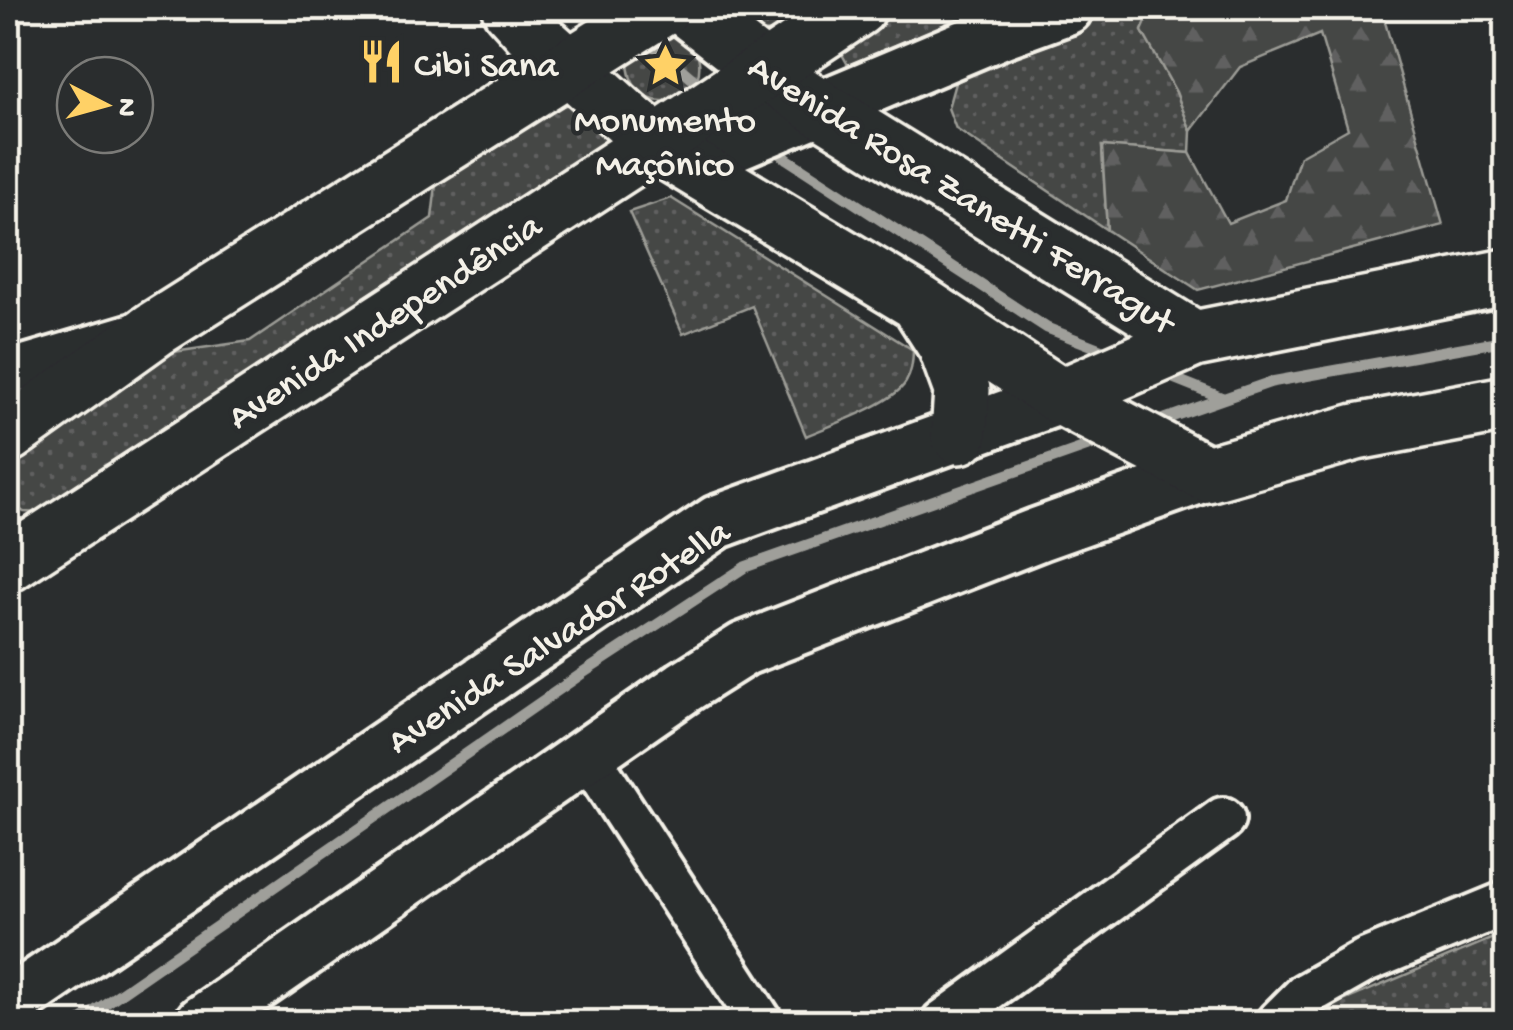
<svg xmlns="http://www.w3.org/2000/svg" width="1513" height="1030" font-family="'Gochi Hand',sans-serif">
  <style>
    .grass { fill: url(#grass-dots); stroke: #9c9c96; stroke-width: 2.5 }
    .forest { fill: url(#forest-firs); stroke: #9c9c96; stroke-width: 2.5 }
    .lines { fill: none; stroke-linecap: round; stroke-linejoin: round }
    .stream { stroke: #9f9f9a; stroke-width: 11 }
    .minor-casing { stroke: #f4f1e8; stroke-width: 50 }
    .tertiary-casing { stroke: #f4f1e8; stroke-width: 60 }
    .secondary-casing { stroke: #f4f1e8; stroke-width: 62 }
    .primary-casing { stroke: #f4f1e8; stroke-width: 62 }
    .minor { stroke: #2a2d2e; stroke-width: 42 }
    .tertiary { stroke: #2a2d2e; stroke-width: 52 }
    .secondary { stroke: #2a2d2e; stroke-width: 55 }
    .primary { stroke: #2a2d2e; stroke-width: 55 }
    .labels { text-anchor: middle; stroke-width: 9; stroke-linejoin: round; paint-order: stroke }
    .poi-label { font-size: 38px; fill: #f4f1e8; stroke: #2a2d2e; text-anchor: start }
    .street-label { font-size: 38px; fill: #f4f1e8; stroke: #2a2d2e }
  </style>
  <defs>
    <pattern id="grass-dots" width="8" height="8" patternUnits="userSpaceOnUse" patternTransform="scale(2.5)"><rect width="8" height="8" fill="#444645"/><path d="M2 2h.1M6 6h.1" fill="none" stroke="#606160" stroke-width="1.8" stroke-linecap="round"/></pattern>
    <pattern id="forest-firs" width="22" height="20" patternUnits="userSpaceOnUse" patternTransform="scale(2.5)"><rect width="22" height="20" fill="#444645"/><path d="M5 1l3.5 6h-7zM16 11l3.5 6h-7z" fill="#606160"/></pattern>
  </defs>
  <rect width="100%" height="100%" fill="#2a2d2e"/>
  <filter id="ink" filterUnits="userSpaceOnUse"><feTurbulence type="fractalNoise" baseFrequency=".01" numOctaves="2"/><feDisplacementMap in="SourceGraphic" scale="20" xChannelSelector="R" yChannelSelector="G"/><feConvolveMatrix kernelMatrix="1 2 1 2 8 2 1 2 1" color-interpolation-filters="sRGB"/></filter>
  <g filter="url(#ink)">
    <!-- grass -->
    <path class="grass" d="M730,8h88c-39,26 -51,37 -88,0z
      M879,8h105l-117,57h-19l-5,-9v-11z
      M1129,8h23l-10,23 34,61 15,39 -1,22 -88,-7 5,84 -151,-101 -8,-21 7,-25 109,-58z
      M668,29c6,3 16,6 21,11 6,5 9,13 10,21 6,48 -73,60 -71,-4z
      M558,89l50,49 -5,11 -563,364 -16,-1 -16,-10v-49l145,-98 97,-14 182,-123 6,-50z
      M671,198l242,152c0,12 -1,22 -7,32 -13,22 -75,43 -100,54l-54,-130 -69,28 -54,-122z
      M1505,933v89h-200l19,-13z"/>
    <!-- forest -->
    <path class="forest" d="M1152,8h229l62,217 -245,65 -91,-60 -5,-84 88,7 38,70 58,-23 14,-44 48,-27 -28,-95 -80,33 -49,64 -15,-39 -34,-61z"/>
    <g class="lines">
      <!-- stream -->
      <path class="stream" d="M642,36l66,56
        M772,146l15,13 260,169 66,26
        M1158,372l65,26
        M1148,425l123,-43 235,-42
        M79,1022l501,-347 165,-108 357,-126"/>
      <defs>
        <path id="minor" d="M8,372l122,-36
          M588,756l173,266
          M943,1022l280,-203
          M1278,1022l27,-27 60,-34 141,-58"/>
        <path id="tertiary" d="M676,157l41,-6 286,-120 63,-23
          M8,1005l709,-483 344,-125
          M202,1022l482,-335 60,-38 295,-115 168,-60"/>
        <path id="secondary" d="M510,8l27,30 95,85 44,34 243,146 142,94 146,77 149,-42 150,-28
          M685,8l80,62 55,38 374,231
          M923,310l23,36 16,44 -3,46
          M1061,397l133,-58 312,-62"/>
        <path id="primary" d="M8,434l147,-105 507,-321
          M8,564l648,-421 202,-135"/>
      </defs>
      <!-- minor casing -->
      <use href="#minor" class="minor-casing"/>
      <!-- tertiary casing -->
      <use href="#tertiary" class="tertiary-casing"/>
      <!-- secondary casing -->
      <use href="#secondary" class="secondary-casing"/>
      <!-- primary casing -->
      <use href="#primary" class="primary-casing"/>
      <!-- minor -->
      <use href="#minor" class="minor"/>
      <!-- tertiary -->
      <use href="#tertiary" class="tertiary"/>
      <!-- secondary -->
      <use href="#secondary" class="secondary"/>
      <!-- primary -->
      <use href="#primary" class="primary"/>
    </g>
  </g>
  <!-- icons -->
  <defs>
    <symbol id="restaurant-bare" viewBox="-9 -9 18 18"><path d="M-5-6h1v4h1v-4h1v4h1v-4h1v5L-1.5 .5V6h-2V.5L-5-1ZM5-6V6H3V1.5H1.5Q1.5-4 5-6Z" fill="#ffd166" stroke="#2a2d2e" stroke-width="2.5" paint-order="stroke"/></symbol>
    <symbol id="sight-bare" viewBox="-9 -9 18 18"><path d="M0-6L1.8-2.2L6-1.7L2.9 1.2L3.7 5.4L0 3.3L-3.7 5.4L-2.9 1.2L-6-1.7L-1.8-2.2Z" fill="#ffd166" stroke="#2a2d2e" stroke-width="2.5" paint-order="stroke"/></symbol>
  </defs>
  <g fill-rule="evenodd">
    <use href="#restaurant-bare" x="350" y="30" width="63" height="63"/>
    <use href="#sight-bare" x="634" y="34" width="63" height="63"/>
  </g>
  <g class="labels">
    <!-- poi labels -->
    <g class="poi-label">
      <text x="414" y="75">Cibi Sana</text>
      <text x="665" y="130" text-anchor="middle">Monumento<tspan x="665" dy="44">Maçônico</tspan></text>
    </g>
    <!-- street labels -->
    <g class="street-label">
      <text transform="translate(963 192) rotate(32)" y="13">Avenida Rosa Zanetti Ferragut</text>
      <text transform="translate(383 319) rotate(-33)" y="13">Avenida Independência</text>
      <text transform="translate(557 634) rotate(-33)" y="13">Avenida Salvador Rotella</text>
    </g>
  </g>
  <!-- margin -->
  <rect width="1513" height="1030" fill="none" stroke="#2a2d2e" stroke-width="40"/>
  <rect x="20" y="20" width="1473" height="990" fill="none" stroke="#f4f1e8" stroke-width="4" filter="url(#ink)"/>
  <!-- north arrow -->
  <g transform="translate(105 105) rotate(96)"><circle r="48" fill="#2a2d2e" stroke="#7b7b78" stroke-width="2.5"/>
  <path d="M0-8L18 38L0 25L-18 38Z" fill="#ffd166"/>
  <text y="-15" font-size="28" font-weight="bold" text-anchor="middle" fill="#f4f1e8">N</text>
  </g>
</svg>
